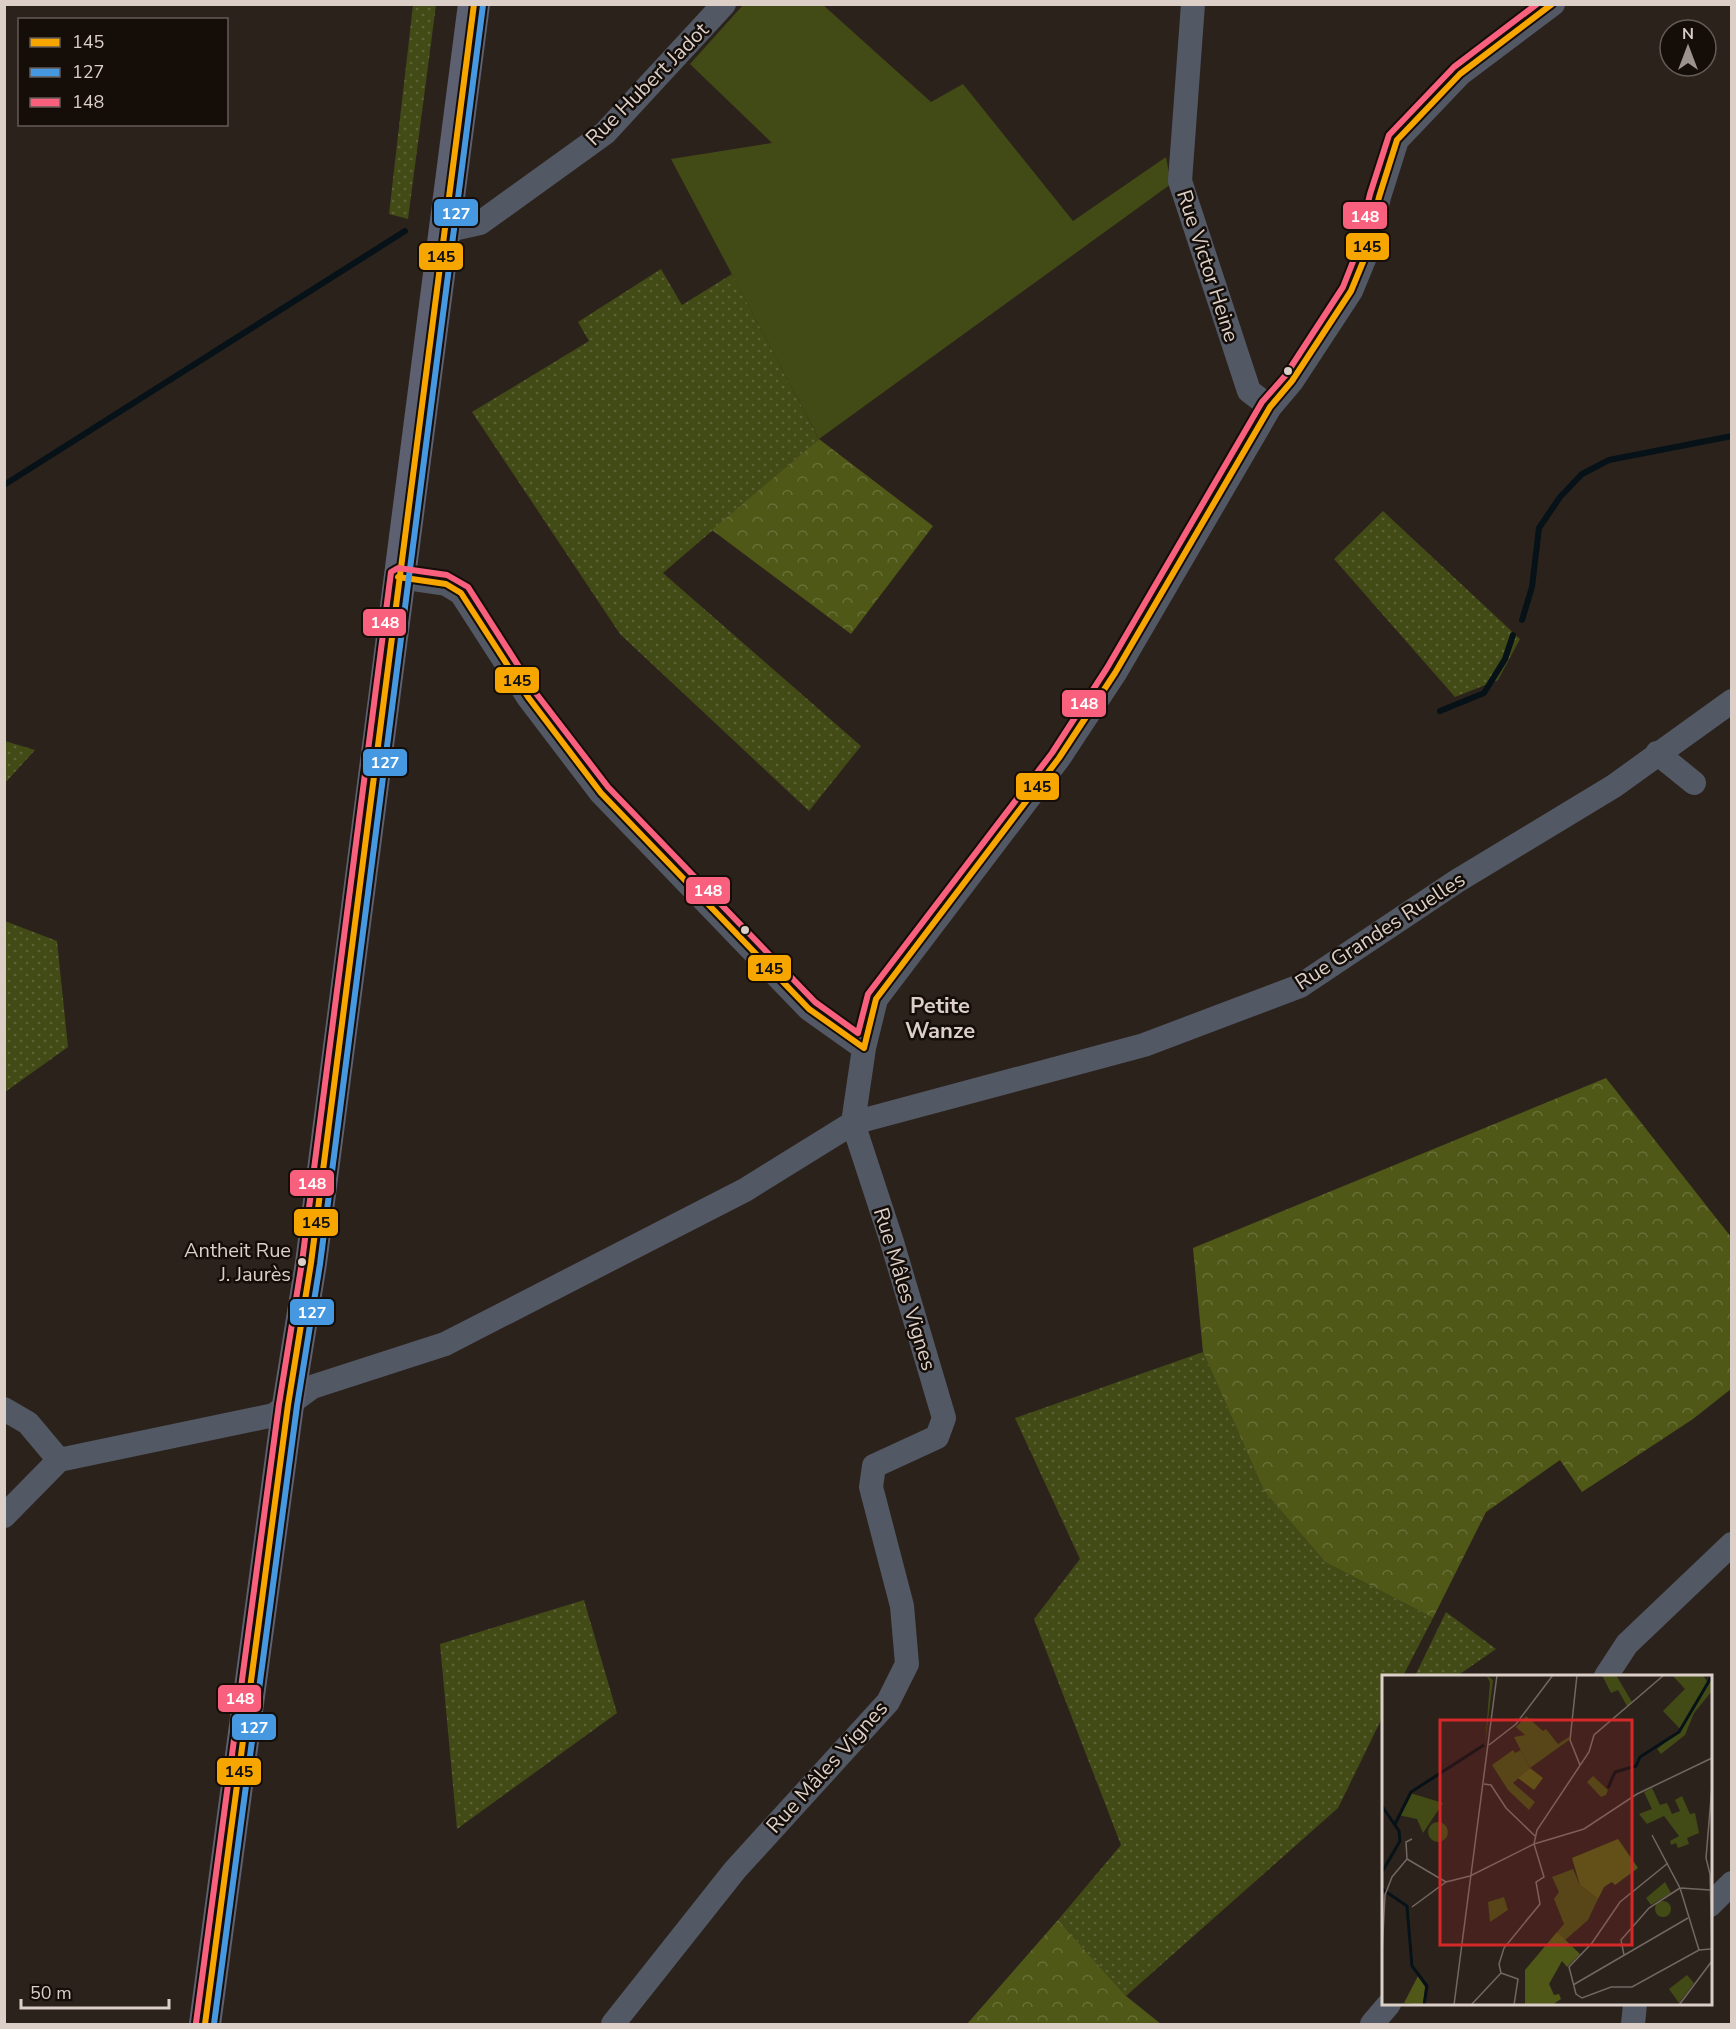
<svg xmlns="http://www.w3.org/2000/svg" width="1736" height="2029" font-family="'Nunito Sans',sans-serif">
  <style>
    .grass { fill: url(#grass-dots) }
    .forest { fill: url(#forest-crowns) }
    .pitch { fill: #424a16 }
    .lines { fill: none; stroke-linecap: round; stroke-linejoin: round }
    .stream { stroke: #061217; stroke-width: 6 }
    .minor { stroke: #535865; stroke-width: 24 }
    .major { stroke: #5c6070; stroke-width: 32 }
    .bus-1-casing { stroke: #140d08; stroke-width: 10 }
    .bus-2-casing { stroke: #140d08; stroke-width: 10 }
    .bus-3-casing { stroke: #140d08; stroke-width: 10 }
    .bus-1 { stroke: #f7a600; stroke-width: 6 }
    .bus-2 { stroke: #4699e1; stroke-width: 6 }
    .bus-3 { stroke: #f8607d; stroke-width: 6 }
    .bus-dot { fill: #dbcfc8; stroke: #140d08; stroke-width: 2 }
    .labels { text-anchor: middle; stroke-width: 5; stroke-linejoin: round; paint-order: stroke }
    .bus-label { font-size: 20px; fill: #dbcfc8; stroke: #140d08; text-anchor: end }
    .street-label { font-size: 21px; fill: #dbcfc8; stroke: #140d08 }
    .neighbourhood-label { font-size: 22px; font-weight: bold; fill: #dbcfc8; stroke: #140d08 }
    .inset-river { fill: none; stroke: #061217; stroke-width: 3 }
    .inset-road { fill: none; stroke: #726761; stroke-width: 1.5 }
    .view { fill: #d62828; fill-opacity: 0.15; stroke: #d62828; stroke-width: 3 }
    .inset-edge { fill: none; stroke: #dbcfc8; stroke-width: 3 }
    .line-badge { stroke: #140d08; stroke-width: 2 }
    .badge-label { font-size: 16px; text-anchor: middle; font-weight: bold; fill: #fff }
    .pale-badge-label { font-size: 16px; text-anchor: middle; font-weight: bold; fill: #111 }
  </style>
  <defs>
    <pattern id="grass-dots" width="8" height="8" patternUnits="userSpaceOnUse" patternTransform="scale(1.5)"><rect width="8" height="8" fill="#424a16"/><path d="M2 2h.1M6 6h.1" fill="none" stroke="#5d6336" stroke-width="1.8" stroke-linecap="round"/></pattern>
    <pattern id="forest-crowns" width="20" height="18" patternUnits="userSpaceOnUse" patternTransform="scale(1.5)"><rect width="20" height="18" fill="#4f5817"/><path d="M2 6a3 3 0 1 1 6 0M12 15a3 3 0 1 1 6 0" fill="none" stroke="#686f37"/></pattern>
  </defs>
  <rect width="100%" height="100%" fill="#2c221c"/>
  <!-- grass -->
  <path class="grass" d="M413,5h23l-28,214 -19,-5z
    M661,269l21,36 50,-31 87,165 -156,134 198,173 -52,65 -189,-177 -148,-222 117,-71 -11,-19z
    M1383,511l137,128 -22,41 -43,17 -121,-138z
    M5,741l30,9 -30,33 -1,-42z
    M5,921l52,20 11,106 -63,45z
    M1203,1352l61,139 61,71 108,56 -30,58h-19l-1,40 -45,92 -212,188 -68,-76 63,-75 -87,-226 46,-60 -65,-141z
    M584,1600l33,113 -160,116 -17,-185z
    M1446,1612l50,37 -39,27h-42z"/>
  <!-- forest -->
  <path class="forest" d="M819,439l114,87 -82,108 -139,-104z
    M1606,1078l125,159v152l-38,30 -111,73 -22,-32 -74,52 -53,106 -108,-56 -61,-71 -61,-139 -10,-104z
    M1058,1920l68,76 35,28h-194z"/>
  <!-- pitch -->
  <path class="pitch" d="M822,4l109,98 32,-18 110,137 93,-64 5,27 -352,255 -148,-280 101,-16 -82,-79 53,-59z"/>
  <g class="lines">
    <!-- stream -->
    <path class="stream" d="M4,485l401,-254
      M1522,620l10,-33 7,-59 21,-31 22,-23 27,-14 123,-24
      M1440,711l44,-18 21,-34 8,-24"/>
    <!-- minor -->
    <path class="minor" d="M1193,4l-13,177 69,210 21,16
      M444,231l36,-8 125,-90 119,-129
      M398,577l48,7 15,9 67,104 73,96 208,216 55,39
      M1657,753l37,30
      M4,1409l24,14 31,37
      M4,1516l55,-56 215,-45 38,-28 133,-43 300,-154 108,-67 291,-78 156,-59 157,-105 157,-95 118,-85
      M1606,1676l21,-32 105,-100
      M1710,1905l22,-22
      M613,2024l122,-154 153,-168 19,-38 -5,-58 -31,-119 3,-21 63,-29 7,-19 -52,-176 -39,-119 11,-75 12,-49 183,-241 56,-85 155,-266 22,-26 59,-90 14,-34 14,-60 18,-57 63,-66 93,-70
      M1372,2024l17,-20
      M1633,2024l2,-20"/>
    <!-- major -->
    <path class="major" d="M205,2024l83,-619 23,-142 163,-1259"/>
    <defs>
      <path id="bus-1" d="M398,577l48,7 15,9 67,104 73,96 208,216 55,39
        M864,1048l12,-49 183,-241 56,-85 155,-266 22,-26 59,-90 14,-34 14,-60 18,-57 63,-66 92,-70
        M205,2024l83,-619 23,-142 163,-1259"/>
      <path id="bus-2" d="M214,2024l83,-618 23,-142 163,-1259"/>
      <path id="bus-3" d="M196,2023l83,-619 23,-142 89,-690 7,-4 49,7 21,12 67,105 73,95 207,215 43,31 10,-39 184,-241 55,-85 155,-266 23,-26 58,-89 13,-33 14,-60 19,-59 65,-68 83,-63"/>
    </defs>
    <!-- bus-1 casing -->
    <use href="#bus-1" class="bus-1-casing"/>
    <!-- bus-2 casing -->
    <use href="#bus-2" class="bus-2-casing"/>
    <!-- bus-3 casing -->
    <use href="#bus-3" class="bus-3-casing"/>
    <!-- bus-1 -->
    <use href="#bus-1" class="bus-1"/>
    <!-- bus-2 -->
    <use href="#bus-2" class="bus-2"/>
    <!-- bus-3 -->
    <use href="#bus-3" class="bus-3"/>
  </g>
  <!-- markers -->
  <g class="bus-dot">
    <circle cx="1288" cy="371" r="5"/>
    <circle cx="745" cy="930" r="5"/>
    <circle cx="302" cy="1262" r="5"/>
  </g>
  <g class="labels">
    <!-- bus labels -->
    <g class="bus-label">
      <text x="291" y="1257">Antheit Rue<tspan x="291" dy="24">J. Jaurès</tspan></text>
    </g>
    <!-- street labels -->
    <g class="street-label">
      <text transform="translate(647 84) rotate(-45)" y="7">Rue Hubert Jadot</text>
      <text transform="translate(1208 266) rotate(72)" y="7">Rue Victor Heine</text>
      <text transform="translate(1380 931) rotate(-33)" y="7">Rue Grandes Ruelles</text>
      <text transform="translate(905 1289) rotate(73)" y="7">Rue Mâles Vignes</text>
      <text transform="translate(827 1767) rotate(-48)" y="7">Rue Mâles Vignes</text>
    </g>
    <!-- neighbourhood labels -->
    <g class="neighbourhood-label">
      <text x="940" y="1013">Petite<tspan x="940" dy="25">Wanze</tspan></text>
    </g>
  </g>
  <!-- overview -->
  <g transform="translate(1382 1675)">
    <rect width="330" height="330" fill="#2c221c"/>
    <path d="M104,0l7,5 -8,64 5,-62zM220,0h14l16,27 -5,4 -9,-16 -7,3zM290,0h31l5,8 4,-4v12l-18,22 -9,22 -24,19 -4,-5 24,-19 -18,-19 22,-22zM131,75l2,3 6,-3 9,18 -17,15 22,19 -6,8 -21,-20 -16,-25zM211,101l15,14 -2,5 -5,2 -14,-15zM270,113l8,17 7,-2 5,11 8,-3 -5,-11 7,-4 8,18 5,-1 4,20 -12,5 2,6 -11,4 -2,-5 -5,2 -1,-4 9,-5 -15,-20 -17,8 -8,-10 13,-5 -8,-17zM28,118l33,10 -20,30 -6,-14 -19,-4zM46 157a10 10 0 1 1 20 0a10 10 0 1 1-20 0ZM191,194l7,16 18,14 -10,21 -24,21 -7,-9 7,-8 -10,-25 5,-7 -7,-15zM283,207l6,11 -20,12 -5,-7zM122,222l4,13 -18,12 -2,-20zM273 234a8 8 0 1 1 16 0a8 8 0 1 1-16 0ZM305,300l7,8 -15,20 -10,-14z" fill="#424a16"/>
    <path d="M148,93l13,10 -9,12 -16,-12zM236,164l20,29 -23,17 -3,-3 -8,5 -6,12 -18,-14 -8,-27zM175,257l23,22 -13,13 -5,-6 -13,23 5,11 5,-1 2,5 -9,6h-27v-35zM36,301l7,11 -2,18 -19,-2z" fill="#4f5817"/>
    <path d="M144,41l17,15 3,-2 12,15 11,-7v3l-39,28 -16,-31 11,-2 -9,-8z" fill="#424a16"/>
    <path class="inset-river" d="M226,113l7,-16 21,-6 4,-9 39,-25 33,-56M0,131l17,25 1,10 -18,31M13,149l16,-32 73,-47M0,214l25,17 5,60 15,20 -3,19"/>
    <path class="inset-road" d="M195,0l-7,65 10,25M107,70l27,-21 37,-49M102,109l7,1 15,23 29,28M330,111l-6,72 4,16 2,77M270,160l28,53 19,62M25,184l39,23M25,184l-1,-17 6,-3M286,188l-48,39 -28,41 -23,24 7,27 6,4 29,-11h21l67,-37 12,-1M299,213l29,2M30,232l34,-25 24,-6 64,-32 50,-15 53,-35 75,-36M0,279l3,-59 7,-18 15,-18M242,280l-3,-15 28,-32 31,-20M119,298l-2,-9 5,-16 36,-44 -4,-22 8,-5 -10,-33 3,-14 52,-78 5,-17 70,-60M119,298l17,6 -4,26M191,310l115,-67M72,330l43,-330M89,330l30,-32M297,330l33,-44"/>
    <path class="view" d="M58,45h192v225h-192z"/>
    <rect width="330" height="330" class="inset-edge"/>
  </g>
  <g class="line-badge">
    <rect x="433" y="198" width="46" height="29" rx="6" fill="#4699e1"/>
    <rect x="1342" y="201" width="46" height="29" rx="6" fill="#f8607d"/>
    <rect x="1345" y="232" width="45" height="29" rx="6" fill="#f7a600"/>
    <rect x="418" y="242" width="46" height="29" rx="6" fill="#f7a600"/>
    <rect x="362" y="608" width="45" height="29" rx="6" fill="#f8607d"/>
    <rect x="494" y="666" width="46" height="28" rx="6" fill="#f7a600"/>
    <rect x="1061" y="689" width="46" height="29" rx="6" fill="#f8607d"/>
    <rect x="362" y="748" width="46" height="29" rx="6" fill="#4699e1"/>
    <rect x="1015" y="772" width="45" height="29" rx="6" fill="#f7a600"/>
    <rect x="685" y="876" width="46" height="29" rx="6" fill="#f8607d"/>
    <rect x="747" y="954" width="45" height="28" rx="6" fill="#f7a600"/>
    <rect x="289" y="1169" width="46" height="28" rx="6" fill="#f8607d"/>
    <rect x="293" y="1208" width="46" height="29" rx="6" fill="#f7a600"/>
    <rect x="289" y="1298" width="46" height="28" rx="6" fill="#4699e1"/>
    <rect x="217" y="1684" width="45" height="29" rx="6" fill="#f8607d"/>
    <rect x="231" y="1713" width="46" height="28" rx="6" fill="#4699e1"/>
    <rect x="216" y="1757" width="46" height="29" rx="6" fill="#f7a600"/>
  </g>
  <g class="badge-label">
    <text x="456" y="219">127</text>
    <text x="1365" y="222">148</text>
    <text x="385" y="628">148</text>
    <text x="1084" y="709">148</text>
    <text x="385" y="768">127</text>
    <text x="708" y="896">148</text>
    <text x="312" y="1189">148</text>
    <text x="312" y="1318">127</text>
    <text x="240" y="1704">148</text>
    <text x="254" y="1733">127</text>
  </g>
  <g class="pale-badge-label">
    <text x="1367" y="252">145</text>
    <text x="441" y="262">145</text>
    <text x="517" y="686">145</text>
    <text x="1037" y="792">145</text>
    <text x="769" y="974">145</text>
    <text x="316" y="1228">145</text>
    <text x="239" y="1777">145</text>
  </g>
  <!-- border -->
  <rect width="1736" height="2029" fill="none" stroke="#dbcfc8" stroke-width="12"/>
  <!-- legend -->
  <rect x="18" y="18" width="210" height="108" fill="#140d08" stroke="#645b55" stroke-width="1.5"/>
  <rect x="30" y="38" width="30" height="9" fill="#f7a600" stroke="#645b55" stroke-width="1.5"/>
  <text x="72" y="48" font-size="18" fill="#dbcfc8">145</text>
  <rect x="30" y="68" width="30" height="9" fill="#4699e1" stroke="#645b55" stroke-width="1.5"/>
  <text x="72" y="78" font-size="18" fill="#dbcfc8">127</text>
  <rect x="30" y="98" width="30" height="9" fill="#f8607d" stroke="#645b55" stroke-width="1.5"/>
  <text x="72" y="108" font-size="18" fill="#dbcfc8">148</text>
  <!-- north arrow -->
  <g transform="translate(1688 48)"><circle r="28" fill="#140d08" stroke="#645b55" stroke-width="1.5"/>
  <path d="M0-4.5L10 22L0 15L-10 22Z" fill="#9e928c"/>
  <text y="-9" font-size="16" font-weight="bold" text-anchor="middle" fill="#dbcfc8">N</text>
  </g>
  <!-- scale -->
  <path d="M21 1999v9h148v-9" fill="none" stroke="#dbcfc8" stroke-width="3"/>
  <text x="30" y="1999" font-size="18" fill="#dbcfc8" stroke="#140d08" stroke-width="4.5" paint-order="stroke">50 m</text>
</svg>
